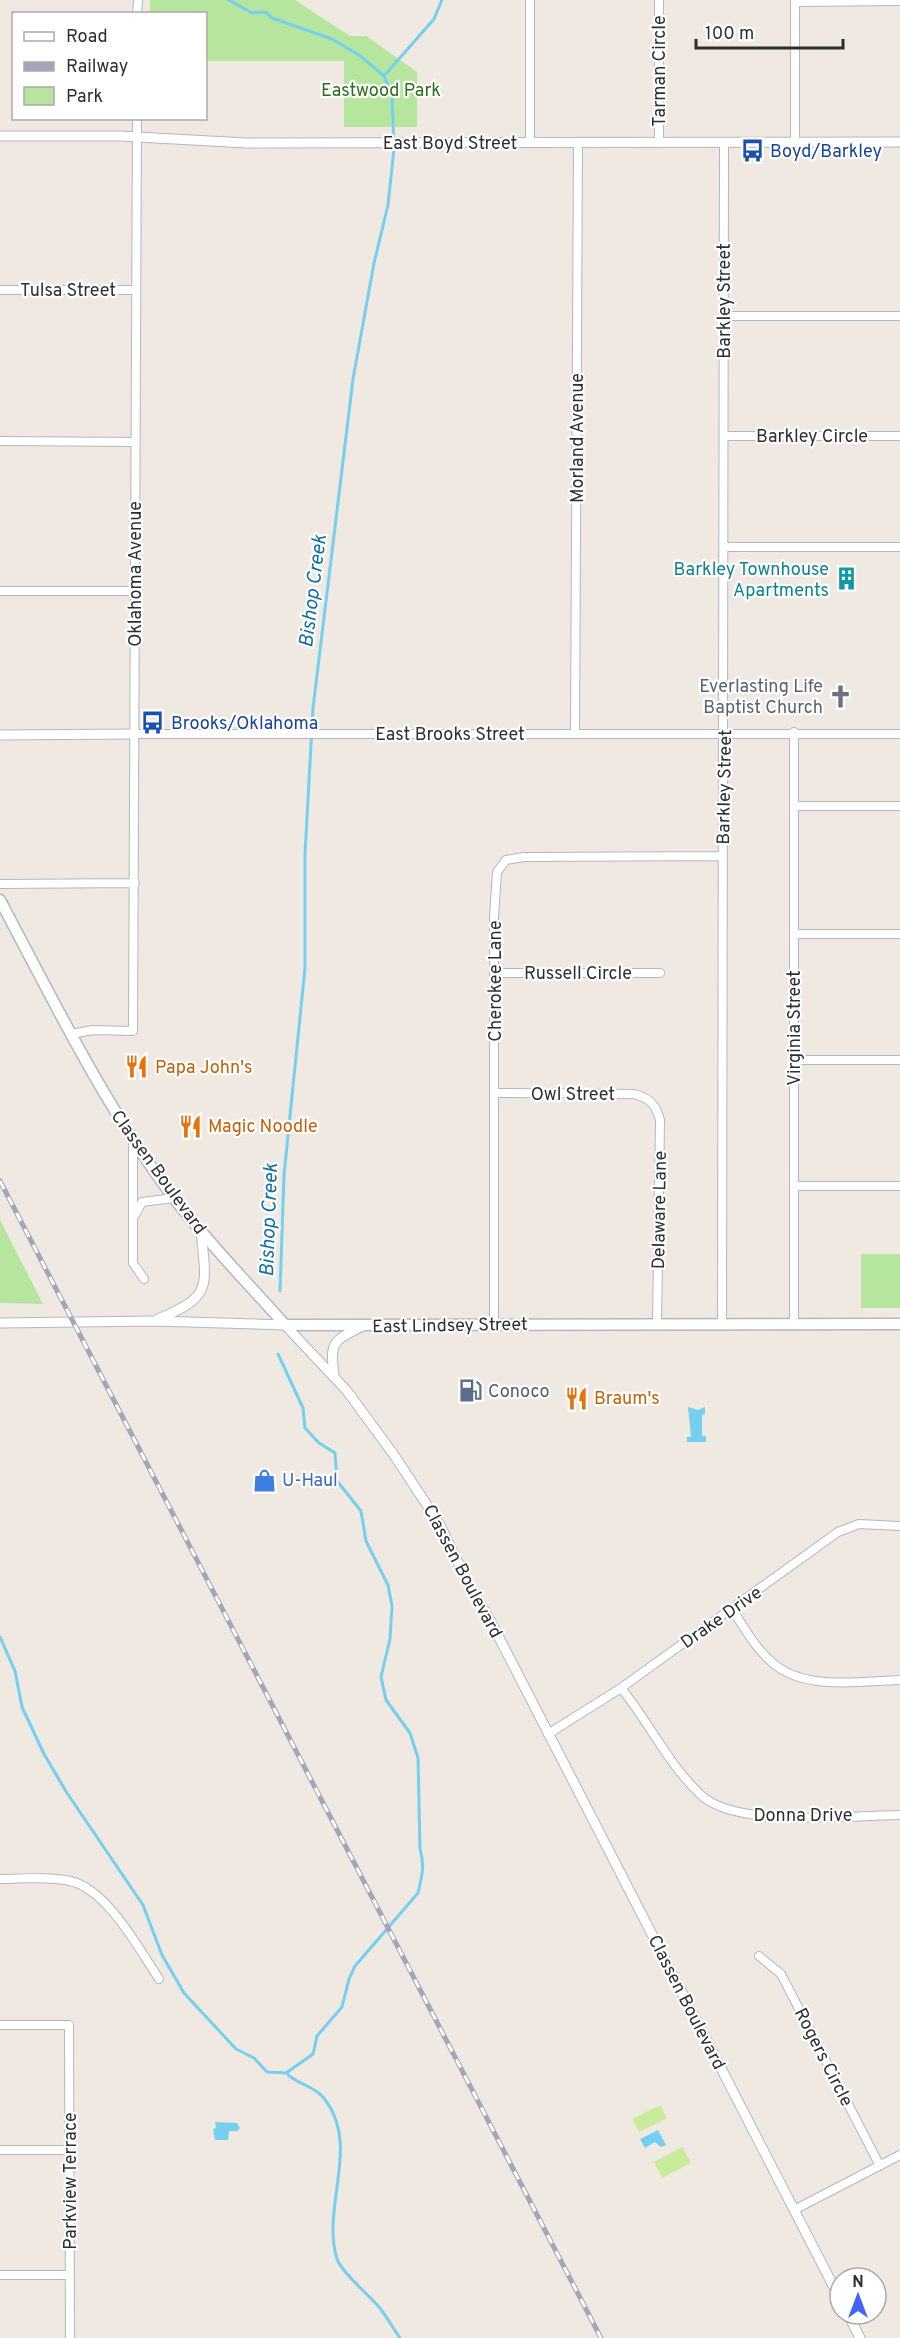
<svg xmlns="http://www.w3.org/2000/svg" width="900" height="2338" font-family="Overpass,sans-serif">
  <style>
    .green { fill: #b6e59e }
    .pitch { fill: #c9ec9a }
    .water { fill: #75cff0 }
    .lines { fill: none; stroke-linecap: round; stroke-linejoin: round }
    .stream { stroke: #75cff0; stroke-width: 3 }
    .minor-casing { stroke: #b4b7c1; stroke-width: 10 }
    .tertiary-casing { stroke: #b4b7c1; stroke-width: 11 }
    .secondary-casing { stroke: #b4b7c1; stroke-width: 13 }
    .minor { stroke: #fff; stroke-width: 8 }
    .tertiary { stroke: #fff; stroke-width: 9 }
    .secondary { stroke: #fff; stroke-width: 10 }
    .rail-casing { stroke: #a3a6b8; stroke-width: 5 }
    .rail { stroke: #fff; stroke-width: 3; stroke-dasharray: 9; stroke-linecap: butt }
    .labels { text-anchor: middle; stroke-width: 4.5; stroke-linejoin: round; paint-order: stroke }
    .street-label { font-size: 18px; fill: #2e2e2e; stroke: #fff }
    .park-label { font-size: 18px; fill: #2c6e1b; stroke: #fff }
    .transit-label { font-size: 18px; fill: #164399; stroke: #fff; text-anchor: start }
    .culture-label { font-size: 18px; fill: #0d838f; stroke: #fff; text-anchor: end }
    .worship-label { font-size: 18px; fill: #5b616d; stroke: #fff; text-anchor: end }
    .food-label { font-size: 18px; fill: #c56008; stroke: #fff; text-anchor: start }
    .service-label { font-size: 18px; fill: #4e5e75; stroke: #fff; text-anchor: start }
    .shop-label { font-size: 18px; fill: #366cbe; stroke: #fff; text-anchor: start }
    .water-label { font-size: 20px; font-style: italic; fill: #0d6fa3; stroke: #fff }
  </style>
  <rect width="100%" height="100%" fill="#efe9e1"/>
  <!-- green -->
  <path class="green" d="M150,0h145l55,36h16l51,36v55h-73v-66h-138v-47l-56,-1z
    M0,1220l43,84 -43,-1z
    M861,1254h39v54h-39z"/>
  <!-- pitch -->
  <path class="pitch" d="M660,2105l7,13 -28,14 -7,-13z
    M682,2147l9,16 -29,15 -8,-16z"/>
  <!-- water -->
  <path class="water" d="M688,1407l10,3 7,-3v7l-3,1v21h4v6h-19v-5h4z
    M215,2122l22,1 3,5 -3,3h-8l-1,9h-13l-2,-11 3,-1z
    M658,2130l8,15 -5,2 -6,-5 -10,6 -5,-9z"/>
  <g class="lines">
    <!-- stream -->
    <path class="stream" d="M229,0l23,13 13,-1 7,6 60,21 27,16 25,21 8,20 2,53 -6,56 -14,58 -21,116 -40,329 -8,146v114l-21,207 -4,116
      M384,76l50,-57 8,-19
      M278,1354l25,54 2,20 14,15 16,10 2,28 24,30 5,30 22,44 4,21 -2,33 -9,38 5,23 24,33 8,25 2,91c5,17 2,27 -2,44l-63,73 -6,13 -7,28 -25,29 -4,18 -27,19
      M0,1637l15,34 7,36 22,47 23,39 76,112 19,50 22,38 52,56 18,9 13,14 19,1
      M286,2073c12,12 30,13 40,28 34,46 -5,107 11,158 5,14 32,36 42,48 8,10 14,21 21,31"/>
    <defs>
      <path id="minor" d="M659,0v143
        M795,2l105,-1
        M137,14l1,-14
        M530,142v-142
        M795,142v-142
        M0,290h135
        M725,316h175
        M724,436h176
        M0,441l135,1
        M725,547h175
        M0,591h136
        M794,732v592
        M134,734h766
        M575,734l3,-591
        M794,806h106
        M0,884l135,-1
        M794,934h106
        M496,973h164
        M70,1034l24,-4 39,1 4,-913
        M795,1060h105
        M495,1093l139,1c16,4 22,11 26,26l-3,204
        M133,1140v123l11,16
        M794,1186h106
        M135,1215l7,-13 32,-4
        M494,1323v-406l3,-45 9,-12 18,-3 199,-1
        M722,1324l2,-1181
        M732,1609c13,20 26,44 46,58 32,23 85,14 122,13
        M621,1688c28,34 47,76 79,106 34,35 151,21 200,21
        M548,1734l73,-46 217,-156 21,-8 41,2
        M0,1879c23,0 48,-3 70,2 37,8 69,68 89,98
        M759,1956l22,18 99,192
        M0,2025h69l1,313
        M0,2150h70
        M794,2210l106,-55
        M0,2275h70"/>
      <path id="tertiary" d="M0,136h120l126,7 654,-1
        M0,735l134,-1
        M158,1319c56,-23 48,-33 43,-88
        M0,1323l154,-2 131,4 62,66 47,64 46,70 26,54 25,43 349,677
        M334,1376c-4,-34 -2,-35 29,-50
        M848,2314l12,24"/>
      <path id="secondary" d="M0,900c54,102 104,205 174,298 34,45 74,85 111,127l615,-1"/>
    </defs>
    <!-- minor casing -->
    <use href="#minor" class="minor-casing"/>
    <!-- tertiary casing -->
    <use href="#tertiary" class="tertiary-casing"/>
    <!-- secondary casing -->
    <use href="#secondary" class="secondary-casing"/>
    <!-- minor -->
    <use href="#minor" class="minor"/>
    <!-- tertiary -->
    <use href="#tertiary" class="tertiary"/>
    <!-- secondary -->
    <use href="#secondary" class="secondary"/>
    <defs>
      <path id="rail" d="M0,1181l601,1157"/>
    </defs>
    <!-- rail casing -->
    <use href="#rail" class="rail-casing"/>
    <!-- rail -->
    <use href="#rail" class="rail"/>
  </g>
  <!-- icons -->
  <defs>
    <symbol id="bus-bare" viewBox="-9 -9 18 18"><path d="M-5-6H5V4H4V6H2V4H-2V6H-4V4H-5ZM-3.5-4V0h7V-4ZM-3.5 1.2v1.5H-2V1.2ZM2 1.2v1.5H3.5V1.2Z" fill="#1a4fb4" stroke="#fff" stroke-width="2.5" paint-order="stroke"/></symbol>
    <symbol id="building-bare" viewBox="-9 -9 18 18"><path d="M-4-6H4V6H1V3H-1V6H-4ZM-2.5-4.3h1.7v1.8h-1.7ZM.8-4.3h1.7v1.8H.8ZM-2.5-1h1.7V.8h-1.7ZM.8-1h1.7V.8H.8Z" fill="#0f9aa8" stroke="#fff" stroke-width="2.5" paint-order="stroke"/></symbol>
    <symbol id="church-bare" viewBox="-9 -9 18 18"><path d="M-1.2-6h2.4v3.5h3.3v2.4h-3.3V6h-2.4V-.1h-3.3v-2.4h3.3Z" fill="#6b7280" stroke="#fff" stroke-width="2.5" paint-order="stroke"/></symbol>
    <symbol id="restaurant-bare" viewBox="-9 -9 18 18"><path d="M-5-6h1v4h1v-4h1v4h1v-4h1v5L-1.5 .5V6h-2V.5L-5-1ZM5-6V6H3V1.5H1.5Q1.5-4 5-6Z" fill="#e8710a" stroke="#fff" stroke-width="2.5" paint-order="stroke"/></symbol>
    <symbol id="fuel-bare" viewBox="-9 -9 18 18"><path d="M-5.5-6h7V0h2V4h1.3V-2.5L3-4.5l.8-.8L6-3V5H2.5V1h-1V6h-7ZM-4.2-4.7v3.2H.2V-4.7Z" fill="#5c6f8a" stroke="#fff" stroke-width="2.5" paint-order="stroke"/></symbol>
    <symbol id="shop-bare" viewBox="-9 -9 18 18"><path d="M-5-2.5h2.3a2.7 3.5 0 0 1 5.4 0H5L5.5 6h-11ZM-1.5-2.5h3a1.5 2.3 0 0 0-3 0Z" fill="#3f7fe0" stroke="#fff" stroke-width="2.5" paint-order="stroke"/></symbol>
  </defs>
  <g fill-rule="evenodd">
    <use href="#bus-bare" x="736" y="134" width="33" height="33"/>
    <use href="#building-bare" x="830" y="562" width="33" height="33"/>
    <use href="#church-bare" x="824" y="680" width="33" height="33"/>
    <use href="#bus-bare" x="136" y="706" width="33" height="33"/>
    <use href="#restaurant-bare" x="120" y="1050" width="33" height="33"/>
    <use href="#restaurant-bare" x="174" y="1110" width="33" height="33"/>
    <use href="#fuel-bare" x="454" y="1374" width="33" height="33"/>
    <use href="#restaurant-bare" x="560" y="1382" width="33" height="33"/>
    <use href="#shop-bare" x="248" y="1464" width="33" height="33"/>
  </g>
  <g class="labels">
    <!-- street labels -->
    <g class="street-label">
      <text transform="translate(659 71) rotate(-90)" y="6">Tarman Circle</text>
      <text x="450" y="149">East Boyd Street</text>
      <text x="68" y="296">Tulsa Street</text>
      <text transform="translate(724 301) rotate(-90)" y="6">Barkley Street</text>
      <text x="812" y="442">Barkley Circle</text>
      <text transform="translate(577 438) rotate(-90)" y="6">Morland Avenue</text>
      <text transform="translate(135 574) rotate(-90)" y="6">Oklahoma Avenue</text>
      <text x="450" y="740">East Brooks Street</text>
      <text transform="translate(724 787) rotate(-89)" y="6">Barkley Street</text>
      <text x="578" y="979">Russell Circle</text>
      <text transform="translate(495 981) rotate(-90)" y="6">Cherokee Lane</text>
      <text transform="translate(794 1028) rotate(-90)" y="6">Virginia Street</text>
      <text x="573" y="1100">Owl Street</text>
      <text transform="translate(159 1172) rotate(54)" y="6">Classen Boulevard</text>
      <text transform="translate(659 1210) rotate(-89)" y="6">Delaware Lane</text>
      <text transform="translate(450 1325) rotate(-1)" y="6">East Lindsey Street</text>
      <text transform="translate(463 1571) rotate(62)" y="6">Classen Boulevard</text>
      <text transform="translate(721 1617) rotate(-35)" y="6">Drake Drive</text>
      <text x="803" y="1821">Donna Drive</text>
      <text transform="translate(687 2002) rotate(63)" y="6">Classen Boulevard</text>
      <text transform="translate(824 2057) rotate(63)" y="6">Rogers Circle</text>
      <text transform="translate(70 2181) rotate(-90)" y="6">Parkview Terrace</text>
    </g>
    <!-- park labels -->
    <g class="park-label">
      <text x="381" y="96">Eastwood Park</text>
    </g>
    <!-- transit labels -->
    <g class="transit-label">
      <text x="770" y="157">Boyd/Barkley</text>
      <text x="171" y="729">Brooks/Oklahoma</text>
    </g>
    <!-- culture labels -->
    <g class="culture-label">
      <text x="829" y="575">Barkley Townhouse<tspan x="829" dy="21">Apartments</tspan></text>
    </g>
    <!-- worship labels -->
    <g class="worship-label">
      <text x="823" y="692">Everlasting Life<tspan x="823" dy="21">Baptist Church</tspan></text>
    </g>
    <!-- food labels -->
    <g class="food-label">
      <text x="155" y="1073">Papa John's</text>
      <text x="208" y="1132">Magic Noodle</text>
      <text x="594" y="1404">Braum's</text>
    </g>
    <!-- service labels -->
    <g class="service-label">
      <text x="488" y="1397">Conoco</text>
    </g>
    <!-- shop labels -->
    <g class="shop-label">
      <text x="282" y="1486">U-Haul</text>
    </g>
    <!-- water labels -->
    <g class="water-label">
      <text transform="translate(312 591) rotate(-83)" y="7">Bishop Creek</text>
      <text transform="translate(268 1220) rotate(-88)" y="7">Bishop Creek</text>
    </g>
  </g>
  <!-- legend -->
  <rect x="12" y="12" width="195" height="108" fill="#ffffff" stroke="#ababab" stroke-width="1.5"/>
  <rect x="24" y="32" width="30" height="9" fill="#ffffff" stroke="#ababab" stroke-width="1.5"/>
  <text x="66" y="42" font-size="18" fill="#2e2e2e">Road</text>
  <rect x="24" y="62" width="30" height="9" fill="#a3a6b8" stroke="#ababab" stroke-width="1.5"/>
  <text x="66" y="72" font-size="18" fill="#2e2e2e">Railway</text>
  <rect x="24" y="87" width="30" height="18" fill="#b6e59e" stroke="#ababab" stroke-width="1.5"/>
  <text x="66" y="102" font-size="18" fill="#2e2e2e">Park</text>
  <!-- north arrow -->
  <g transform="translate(858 2296)"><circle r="28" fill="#ffffff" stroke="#ababab" stroke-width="1.5"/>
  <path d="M0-4.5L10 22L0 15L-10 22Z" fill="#4264fb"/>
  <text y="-9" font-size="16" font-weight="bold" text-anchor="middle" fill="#2e2e2e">N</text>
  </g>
  <!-- scale -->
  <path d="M696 39v9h147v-9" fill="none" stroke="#2e2e2e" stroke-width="3"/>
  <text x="705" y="39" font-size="18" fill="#2e2e2e" stroke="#ffffff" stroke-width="4.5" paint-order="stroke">100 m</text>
</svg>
